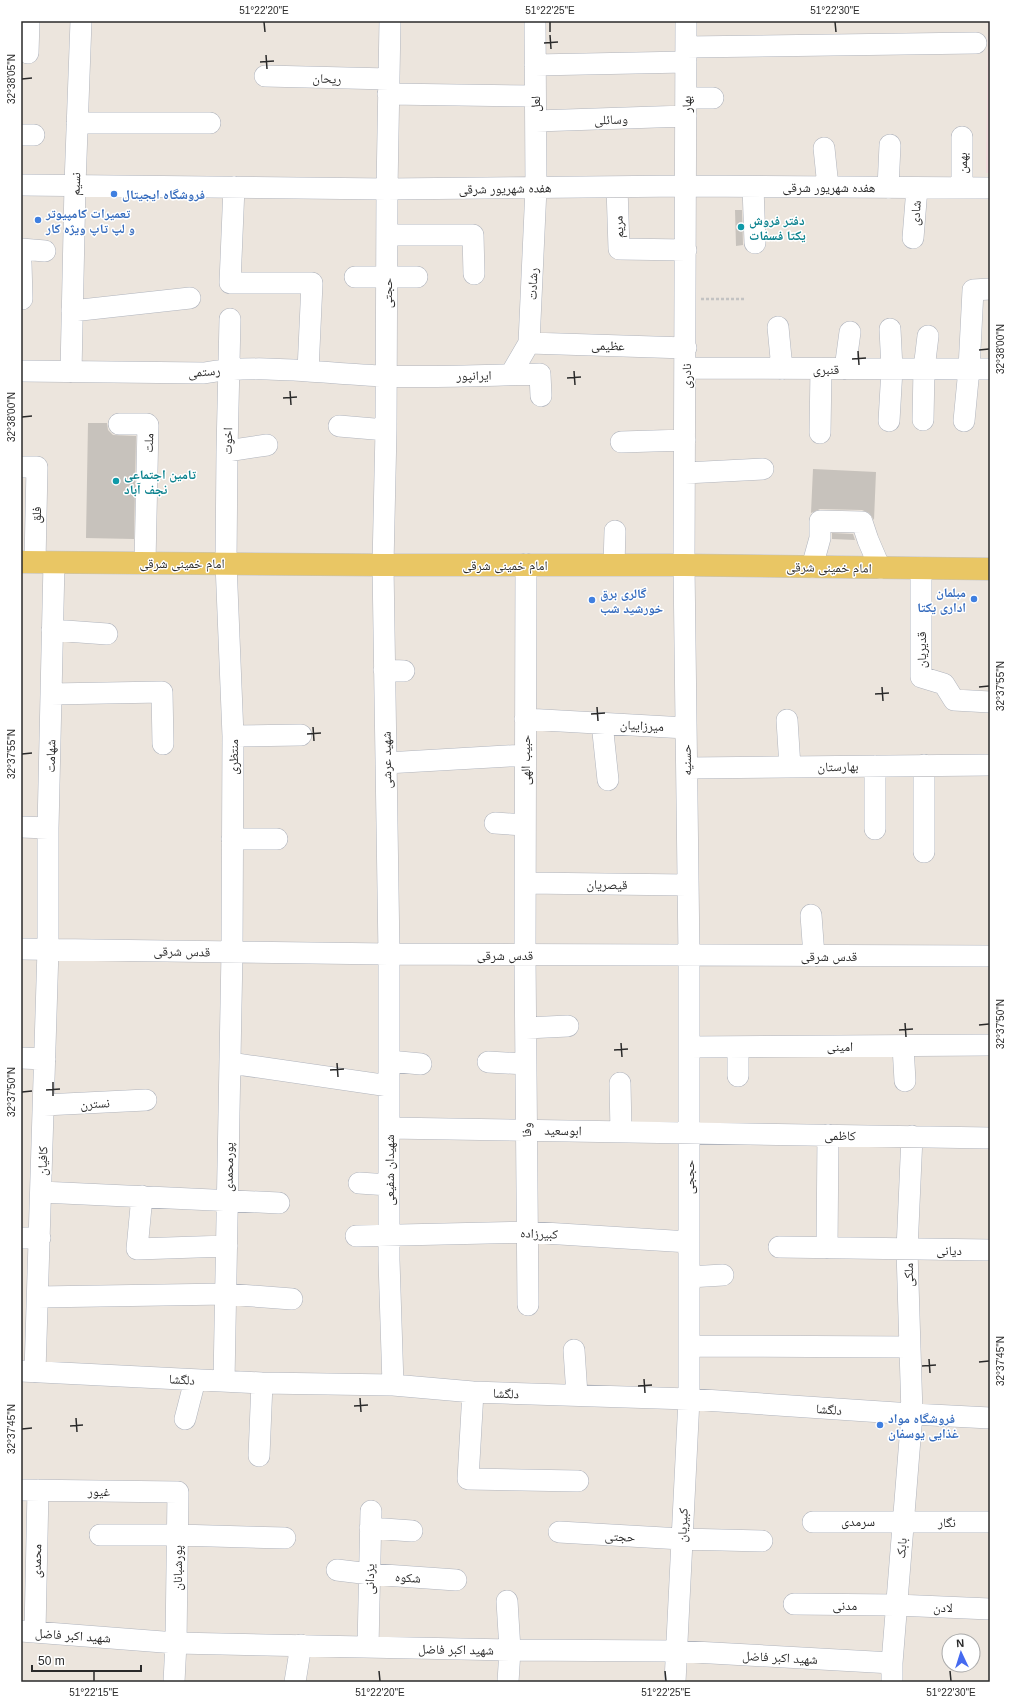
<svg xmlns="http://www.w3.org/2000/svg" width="1011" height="1703" font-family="Helvetica,'Noto Naskh Arabic',sans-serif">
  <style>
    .medical { fill: #f2dbdd }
    .building { fill: #c7c2bc }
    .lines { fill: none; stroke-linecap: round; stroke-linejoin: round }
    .minor-casing { stroke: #b0b4bd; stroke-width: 22 }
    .major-casing { stroke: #c3c3c3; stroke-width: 23 }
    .path { stroke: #c3c3c3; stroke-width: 2.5; stroke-dasharray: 3 2; stroke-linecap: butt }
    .minor { stroke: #fff; stroke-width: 21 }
    .major { stroke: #e9c664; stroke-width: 22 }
    .ticks { fill: none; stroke: #2a2a2a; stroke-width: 1.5 }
    .shop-dot { fill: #3f7fe0; stroke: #fff; stroke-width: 1.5 }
    .culture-dot { fill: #0f9aa8; stroke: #fff; stroke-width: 1.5 }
    .labels { text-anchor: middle; stroke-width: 3; stroke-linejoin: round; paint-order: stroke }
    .street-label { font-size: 13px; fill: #2a2a2a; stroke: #fff }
    .shop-label { font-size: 13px; font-weight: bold; fill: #366cbe; stroke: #fff; text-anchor: start }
    .culture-label { font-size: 13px; font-weight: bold; fill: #0d838f; stroke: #fff; text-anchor: start }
    .neatline { fill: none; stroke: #2a2a2a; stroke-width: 1.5 }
    .ticks-label { font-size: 10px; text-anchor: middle; fill: #2a2a2a }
  </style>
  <rect width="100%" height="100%" fill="#ece5dd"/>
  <!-- medical -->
  <path class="medical" d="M988,21h2v152h-4z"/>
  <!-- building -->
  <path class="building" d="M735,210h7l1,35 -7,1z
    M88,423h19l1,7 5,5 23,1 -2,103 -48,-1z
    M813,469l63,3 -2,48 -5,-7 -7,-3 -42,-1 -9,4z
    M832,533l21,1 2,6 -23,-1z"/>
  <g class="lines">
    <defs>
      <path id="minor" d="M390,21l-3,168 -1,241 -3,135 6,389v306l4,125
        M686,47l290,-4
        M28,53l1,-32
        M535,65l151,-3
        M265,76l124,3
        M388,94l147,2
        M686,98h27
        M536,121l150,-5
        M77,123h133
        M21,135h13
        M824,148l4,39
        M21,185l366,4 299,-3 304,2
        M234,187l-4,96h82l-4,88
        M617,187l2,62 67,1
        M753,187l2,56
        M888,188l2,-43
        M962,188v-51
        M387,235h86l1,39
        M913,238l4,-50
        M21,249l24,2
        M21,263l1,36
        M355,277h62
        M72,311l118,-13
        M778,327l4,42
        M529,343l157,5
        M686,368l304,1
        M845,369l5,-37
        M21,371l183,2c59,-10 121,1 181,3 52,2 104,-1 155,-2l1,22
        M71,372l4,-187 6,-164
        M511,374l18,-31 7,-155 -1,-167
        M923,420l1,-51 4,-33
        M889,421l3,-52 -2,-40
        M964,421l5,-52 4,-79 17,-1
        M119,424h28l1,1 -3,137
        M339,426l47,4
        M820,433l1,-64
        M621,442l64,-2
        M227,451l40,-6
        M21,467h16l-2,95
        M685,473l78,-4
        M526,564l-1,391 3,350
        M614,565l1,-34
        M812,567l8,-29v-17l42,1 6,18 12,28
        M921,568v109l23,7 10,16 36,2
        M52,630l55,4
        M384,670l20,1
        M51,694l111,-2 1,52
        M525,719l161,9
        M787,720l3,47
        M602,723l6,57
        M233,736l68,-1
        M386,763l139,-8
        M875,766v63
        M687,768l303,-3
        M495,823l29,2
        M21,827l27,1
        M232,839h45
        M924,852v-87
        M526,883l161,2
        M811,915l3,41
        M21,949l368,5 601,2
        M526,1028l42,-2
        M903,1046l2,35
        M689,1047l301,-2
        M738,1047v29
        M21,1058l24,1
        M389,1061l32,3
        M488,1062l38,2
        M230,1063l159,23
        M620,1083l1,49
        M44,1105l102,-5
        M389,1128l601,10
        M359,1183l30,2
        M41,1192l238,11
        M142,1196l-5,53 90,-3
        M356,1236l172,-4 161,10
        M21,1238h19
        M779,1247l211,3
        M827,1248l1,-113
        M689,1277l34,-2
        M38,1297l188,-3 66,5
        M689,1346l221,1
        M574,1350l3,45
        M21,1371l241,12 131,2 80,7 216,7 223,15 78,4
        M35,1372l13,-423v-121l6,-265
        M224,1381l8,-429 1,-216 -7,-173 1,-112 3,-132
        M473,1392l-5,87 110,2
        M185,1419l10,-39
        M259,1456l3,-73
        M21,1490l157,2 -2,151 -2,39
        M813,1522h177
        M370,1528l42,3
        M559,1532l123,7 80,2
        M100,1535h77l108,3
        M337,1570l33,4 86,6
        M507,1601l3,49 -2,32
        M794,1604l102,1 94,4
        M21,1631l155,12 334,7 166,1 216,12
        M35,1632l3,-142
        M368,1647l3,-136
        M295,1682l6,-37
        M675,1682l14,-283v-443l-5,-391 2,-544
        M892,1682v-19l20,-249 -5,-164 5,-114"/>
      <path id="major" d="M21,562l362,3h301l306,4"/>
    </defs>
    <!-- minor casing -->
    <use href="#minor" class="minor-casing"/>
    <!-- major casing -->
    <use href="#major" class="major-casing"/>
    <!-- path -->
    <path class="path" d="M701,299h43"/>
    <!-- minor -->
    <use href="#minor" class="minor"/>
    <!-- major -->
    <use href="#major" class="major"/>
  </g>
  <!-- ticks -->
  <path class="ticks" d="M264,22l1,10M550,22v10M835,22l1,10M550,35l1,14M544,43l14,-1M266,55l1,14M260,62l14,-1M22,79l10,-1M979,350l10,-1M858,351l1,14M852,359l14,-1M574,371l1,14M567,378l14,-1M290,391l1,14M283,398l14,-1M22,417l10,-1M882,687l1,14M979,687l10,-1M875,694l14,-1M597,707l1,14M591,714l14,-1M313,727l1,14M307,734l14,-1M22,754l10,-1M905,1023l1,14M979,1025l10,-1M899,1030l14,-1M621,1043l1,14M614,1050l14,-1M337,1063l1,14M330,1070l14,-1M53,1082v14M46,1090l14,-1M22,1092l10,-1M929,1359l1,14M979,1362l10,-1M922,1366l14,-1M644,1379l1,14M638,1386l14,-1M360,1398l1,14M354,1406l14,-1M76,1418l1,14M70,1426l13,-1M22,1429l10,-1M94,1671v10M379,1671l1,10M665,1671l1,10M950,1671l1,10"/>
  <!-- markers -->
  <g class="shop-dot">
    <circle cx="114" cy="194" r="4"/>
    <circle cx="38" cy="220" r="4"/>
    <circle cx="974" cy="599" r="4"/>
    <circle cx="592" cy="600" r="4"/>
    <circle cx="880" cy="1425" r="4"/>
  </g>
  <g class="culture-dot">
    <circle cx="741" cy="227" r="4"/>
    <circle cx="116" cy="481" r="4"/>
  </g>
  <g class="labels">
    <!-- street labels -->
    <g class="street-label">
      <text transform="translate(327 78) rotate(2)" y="5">ریحان</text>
      <text transform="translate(535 104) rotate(-90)" y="5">لعل</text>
      <text transform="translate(686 104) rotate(-90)" y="5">بهار</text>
      <text transform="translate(611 119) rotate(-2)" y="5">وسائلی</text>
      <text transform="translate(962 163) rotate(-89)" y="5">بهمن</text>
      <text transform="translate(75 184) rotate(-88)" y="5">نسیم</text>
      <text x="829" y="192">هفده شهریور شرقی</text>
      <text transform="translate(505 188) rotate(-1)" y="5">هفده شهریور شرقی</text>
      <text transform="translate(915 213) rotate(-86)" y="5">شادی</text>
      <text transform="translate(618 227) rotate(-92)" y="5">مریم</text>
      <text transform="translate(532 284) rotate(-88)" y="5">رشادت</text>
      <text transform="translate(387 293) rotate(-90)" y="5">حجتی</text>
      <text transform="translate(608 345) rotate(2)" y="5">عظیمی</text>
      <text x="826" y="374">قنبری</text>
      <text transform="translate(204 371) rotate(-5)" y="5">رستمی</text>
      <text transform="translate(474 375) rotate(-1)" y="5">ایرانپور</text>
      <text transform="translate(686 376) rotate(-90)" y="5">نادری</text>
      <text transform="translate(227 441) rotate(-89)" y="5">اخوت</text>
      <text transform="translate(148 443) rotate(-88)" y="5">ملت</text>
      <text transform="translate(36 515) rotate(-89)" y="5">فلق</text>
      <text x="182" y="568">امام خمینی شرقی</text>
      <text x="505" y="570">امام خمینی شرقی</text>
      <text transform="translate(829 567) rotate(1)" y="5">امام خمینی شرقی</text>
      <text transform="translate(921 650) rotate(-90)" y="5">قدیریان</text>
      <text transform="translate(642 725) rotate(3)" y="5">میرزاییان</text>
      <text transform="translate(50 756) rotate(-89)" y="5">شهامت</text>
      <text transform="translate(233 757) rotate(-90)" y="5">منتظری</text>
      <text transform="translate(386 760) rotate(-91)" y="5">شهید عرشی</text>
      <text transform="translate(525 760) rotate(-90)" y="5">حبیب الهی</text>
      <text transform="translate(686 760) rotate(-91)" y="5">حسنیه</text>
      <text transform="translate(838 766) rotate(-1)" y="5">بهارستان</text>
      <text transform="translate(607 884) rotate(1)" y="5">قیصریان</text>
      <text transform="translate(182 951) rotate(1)" y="5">قدس شرقی</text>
      <text x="505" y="960">قدس شرقی</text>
      <text x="829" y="961">قدس شرقی</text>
      <text x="840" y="1051">امینی</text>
      <text transform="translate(95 1103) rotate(-3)" y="5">نسترن</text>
      <text transform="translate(526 1130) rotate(-91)" y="5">وفا</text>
      <text transform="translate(563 1130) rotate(1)" y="5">ابوسعید</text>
      <text transform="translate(840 1135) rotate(1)" y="5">کاظمی</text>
      <text transform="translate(42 1161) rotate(-88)" y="5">کافیان</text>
      <text transform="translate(228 1167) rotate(-89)" y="5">پورمحمدی</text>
      <text transform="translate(389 1170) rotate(-90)" y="5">شهیدان شفیعی</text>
      <text transform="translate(689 1177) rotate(-90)" y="5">حججی</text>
      <text transform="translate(539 1233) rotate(2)" y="5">کبیرزاده</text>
      <text x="949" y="1255">دیانی</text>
      <text transform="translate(908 1275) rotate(-91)" y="5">ملکی</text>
      <text transform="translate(182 1379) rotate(3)" y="5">دلگشا</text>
      <text transform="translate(506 1393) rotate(2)" y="5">دلگشا</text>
      <text transform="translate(829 1409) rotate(4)" y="5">دلگشا</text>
      <text transform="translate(99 1491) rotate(1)" y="5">غیور</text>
      <text x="858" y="1526">سرمدی</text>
      <text transform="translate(947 1522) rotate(1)" y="5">نگار</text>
      <text transform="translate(682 1525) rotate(-87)" y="5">کبیریان</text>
      <text transform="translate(620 1536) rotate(3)" y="5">حجتی</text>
      <text transform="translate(901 1548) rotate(-85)" y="5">بابک</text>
      <text transform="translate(36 1561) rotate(-89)" y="5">محمدی</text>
      <text transform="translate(177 1568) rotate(-90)" y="5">پورشبانان</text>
      <text transform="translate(408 1577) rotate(4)" y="5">شکوه</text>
      <text transform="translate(369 1579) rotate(-89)" y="5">یزدانی</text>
      <text transform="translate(845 1605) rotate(1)" y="5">مدنی</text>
      <text transform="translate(943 1607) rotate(2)" y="5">لادن</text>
      <text transform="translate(73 1635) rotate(4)" y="5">شهید اکبر فاضل</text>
      <text transform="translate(456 1649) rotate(1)" y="5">شهید اکبر فاضل</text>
      <text transform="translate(780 1657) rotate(3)" y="5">شهید اکبر فاضل</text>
    </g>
    <!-- shop labels -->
    <g class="shop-label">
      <text x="122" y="199">فروشگاه ایجیتال</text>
      <text x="46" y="218">تعمیرات کامپیوتر<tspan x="46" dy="15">و لپ تاپ ویژه کار</tspan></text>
      <text x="966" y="597" text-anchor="end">مبلمان<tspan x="966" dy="15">اداری یکتا</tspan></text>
      <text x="600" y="598">گالری برق<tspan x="600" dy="15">خورشید شب</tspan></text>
      <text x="888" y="1423">فروشگاه مواد<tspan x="888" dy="15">غذایی یوسفان</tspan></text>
    </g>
    <!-- culture labels -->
    <g class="culture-label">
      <text x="749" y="225">دفتر فروش<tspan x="749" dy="15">یکتا فسفات</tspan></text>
      <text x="124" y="479">تامین اجتماعی<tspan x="124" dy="15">نجف آباد</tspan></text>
    </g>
  </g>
  <!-- border -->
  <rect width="1011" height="1703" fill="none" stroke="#ffffff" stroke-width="44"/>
  <!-- north arrow -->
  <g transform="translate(961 1653) rotate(356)"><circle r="19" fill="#ffffff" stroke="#aaaaaa"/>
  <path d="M0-3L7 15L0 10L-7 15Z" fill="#456af0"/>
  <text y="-6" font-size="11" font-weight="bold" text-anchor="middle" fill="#2a2a2a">N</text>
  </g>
  <!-- scale -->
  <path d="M32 1665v6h109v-6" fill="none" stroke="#2a2a2a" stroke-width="2"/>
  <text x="38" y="1665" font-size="12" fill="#2a2a2a" stroke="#ffffff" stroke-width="3" paint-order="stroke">50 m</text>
  <rect x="22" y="22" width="967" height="1659" class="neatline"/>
  <g class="ticks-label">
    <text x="264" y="14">51°22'20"E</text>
    <text x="550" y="14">51°22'25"E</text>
    <text x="835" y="14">51°22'30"E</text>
    <text transform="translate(11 79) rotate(-90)" y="4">32°38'05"N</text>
    <text transform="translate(1000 349) rotate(-90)" y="4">32°38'00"N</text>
    <text transform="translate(11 417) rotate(-90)" y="4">32°38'00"N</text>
    <text transform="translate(1000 686) rotate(-90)" y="4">32°37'55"N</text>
    <text transform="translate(11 754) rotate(-90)" y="4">32°37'55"N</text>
    <text transform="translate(1000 1024) rotate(-90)" y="4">32°37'50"N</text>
    <text transform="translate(11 1092) rotate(-90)" y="4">32°37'50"N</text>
    <text transform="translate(1000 1361) rotate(-90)" y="4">32°37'45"N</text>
    <text transform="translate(11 1429) rotate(-90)" y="4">32°37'45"N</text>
    <text x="94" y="1696">51°22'15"E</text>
    <text x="380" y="1696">51°22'20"E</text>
    <text x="666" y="1696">51°22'25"E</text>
    <text x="951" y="1696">51°22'30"E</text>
  </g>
</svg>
